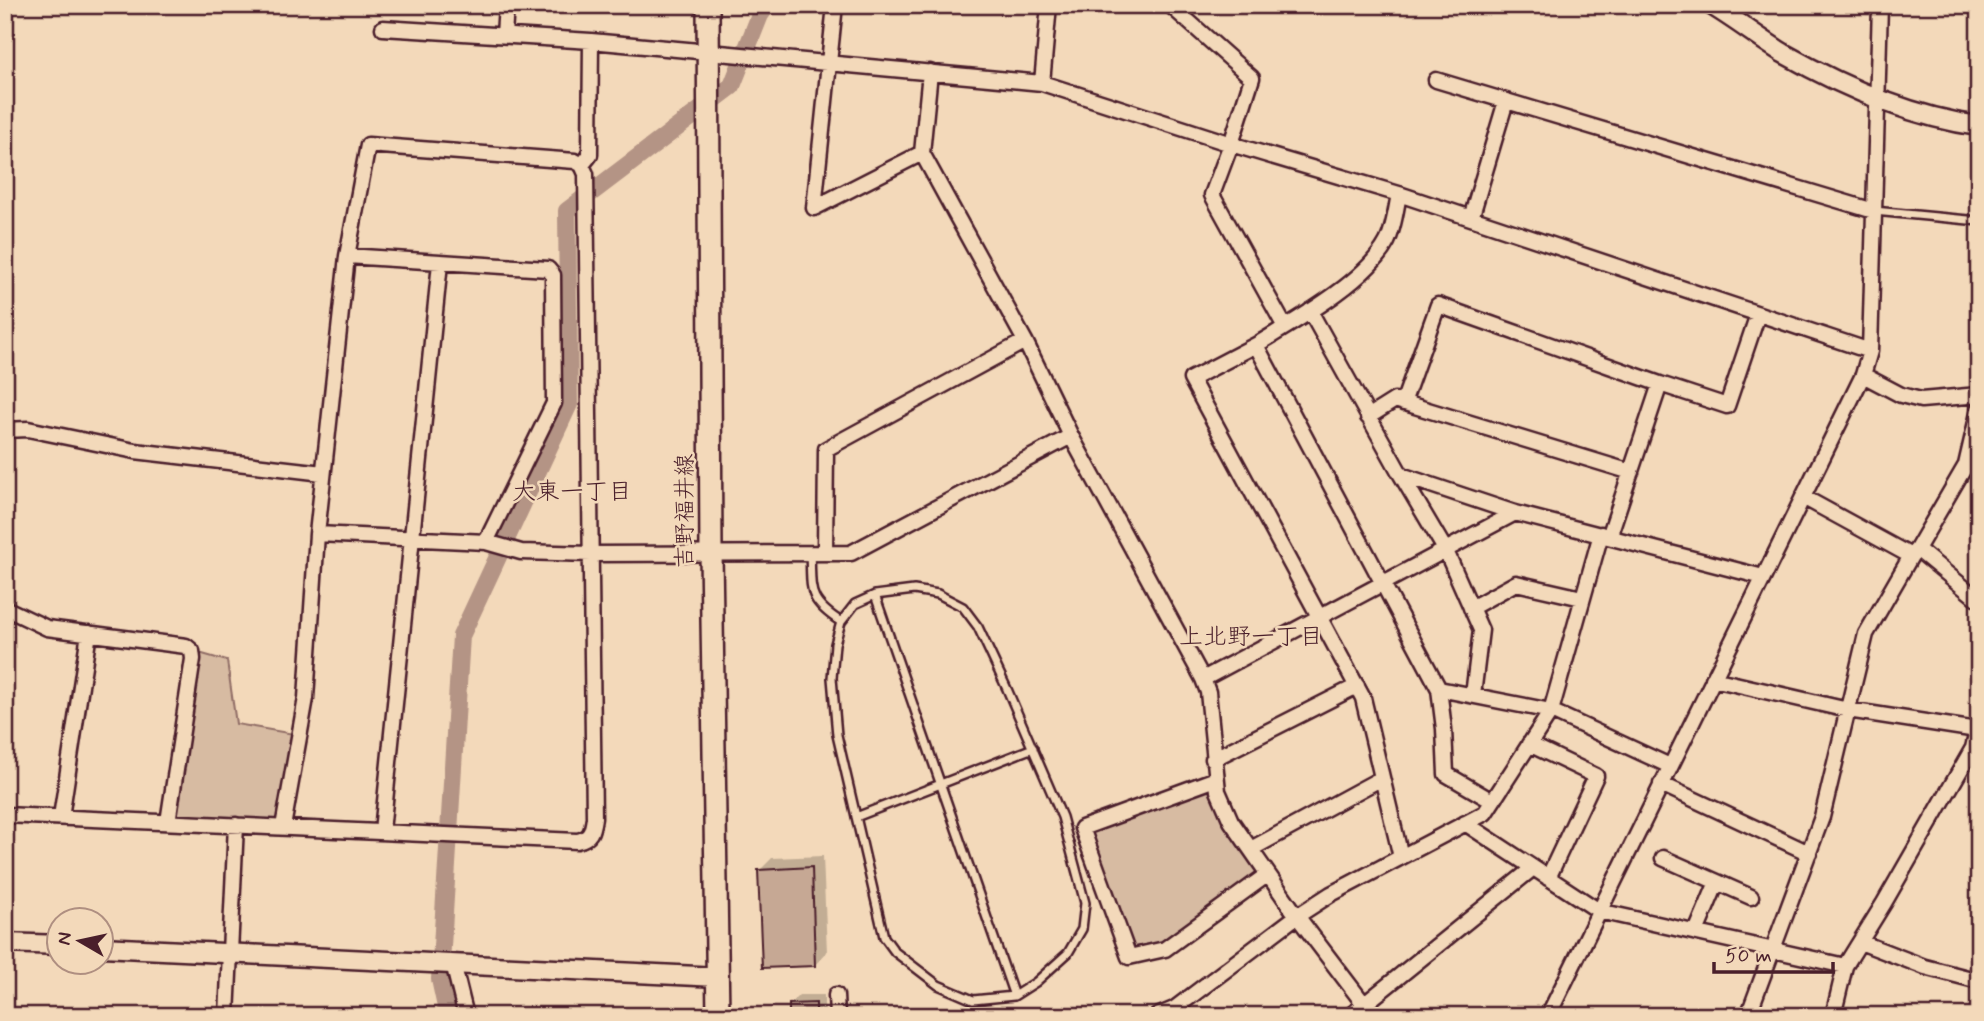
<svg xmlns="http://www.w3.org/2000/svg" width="1984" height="1021" font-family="Mynerve,'Klee One',sans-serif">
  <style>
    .green { fill: #d7bba2; stroke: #906d66; stroke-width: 2 }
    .shadow { fill: #0003 }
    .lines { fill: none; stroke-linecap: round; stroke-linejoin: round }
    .canal { stroke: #b49485; stroke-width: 18 }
    .building { fill: #c6a894; stroke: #4a1f2b; stroke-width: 2 }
    .service-casing { stroke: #4a1f2b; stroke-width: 12 }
    .minor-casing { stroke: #4a1f2b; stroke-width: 19 }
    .tertiary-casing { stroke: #4a1f2b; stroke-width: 23 }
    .secondary-casing { stroke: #4a1f2b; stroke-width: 26 }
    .service { stroke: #f3d9ba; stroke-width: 7 }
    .minor { stroke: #f3d9ba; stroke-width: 14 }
    .tertiary { stroke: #f3d9ba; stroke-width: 18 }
    .secondary { stroke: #f3d9ba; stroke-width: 21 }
    .labels { text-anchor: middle; stroke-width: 5; stroke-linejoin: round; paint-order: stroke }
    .street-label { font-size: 23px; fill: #4a1f2b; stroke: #f3d9ba }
    .neighbourhood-label { font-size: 24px; fill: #4a1f2b; stroke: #f3d9ba }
  </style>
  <rect width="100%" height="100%" fill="#f3d9ba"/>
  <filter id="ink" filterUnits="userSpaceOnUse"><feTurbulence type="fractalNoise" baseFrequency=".0143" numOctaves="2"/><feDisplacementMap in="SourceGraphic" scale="14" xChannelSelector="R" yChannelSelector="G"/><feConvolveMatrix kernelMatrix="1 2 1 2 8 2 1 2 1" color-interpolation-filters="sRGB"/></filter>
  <g filter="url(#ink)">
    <!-- green -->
    <path class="green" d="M192,651l35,10 9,63 58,10 -11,93 -115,-5z
      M1216,779l52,95 -96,70 -43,13 -41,-131z"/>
    <!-- shadow -->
    <path class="shadow" d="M823,856l4,96 -12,13 -55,-95 12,-12z
      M799,995h25v21h-34v-12z"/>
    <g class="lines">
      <!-- canal -->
      <path class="canal" d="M448,1016l-8,-37 21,-343 108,-232 -2,-193 165,-125 28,-71 7,-10"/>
    </g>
    <!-- building -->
    <path class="building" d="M812,867l3,99 -53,2 -4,-98z
      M816,1003v13h-27v-12z"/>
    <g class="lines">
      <defs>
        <path id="service" d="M1874,211l105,10
          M810,553c2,38 -4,46 31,69
          M914,590l24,4 25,13 15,20 29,62 55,128 23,86 -3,26 -14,24 -32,29 -22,14 -41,4 -35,-15 -43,-33 -11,-15 -47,-202 -5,-57 3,-34 6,-22 14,-18 20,-9z
          M875,595l139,401
          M856,817l177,-69"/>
        <path id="minor" d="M835,5l-21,203 108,-55
          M1170,5l82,73 -21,66 -19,51 73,132
          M383,28l208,13 451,42 189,61 168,50 471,157
          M504,35l2,-30
          M930,72l-8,81 103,188 46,95 132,243 5,13 10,99 13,30 66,95 76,100
          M1436,80l438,131
          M1042,83l7,-78
          M582,165l8,-10 1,-114
          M1399,194c-3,15 -5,34 -12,48 -21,40 -92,79 -131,103l183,344 112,22 119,55
          M1471,218l35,-117
          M347,256l201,13 5,6 1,128 -68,139
          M1310,311l91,164 45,76 35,79 -8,65
          M1256,345l-65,34 172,319 38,159
          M1863,375l38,20 20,5 58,-5
          M1403,403l35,-98 222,79 67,22 31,-92
          M1368,417l27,-17 236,72
          M5,430l23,-1 107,22 188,22
          M1401,475l114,38 248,64
          M1803,497l108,59
          M317,534l169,8 35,10 70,2 260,-1 220,-117
          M1609,537l51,-153
          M1917,549l49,-84 13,-56
          M825,553l1,-104 199,-108
          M5,608l42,20 139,18 6,5 1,8 -25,163
          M1471,608l45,-25 66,15
          M1203,679l312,-166
          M1713,679l135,31 129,20
          M1439,689l5,40 2,45 46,27
          M1529,744l67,32 -48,102
          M1213,759l144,-73
          M1216,779l-134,49 47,129 36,-8 103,-75
          M1661,784l148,69
          M5,815l572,26c14,-3 15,-10 17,-23l-8,-644 -4,-9 -7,-4 -207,-16 -21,111 -30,278 -11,164 -23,129
          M61,817l28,-184
          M1465,823l134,88 246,55
          M382,831l58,-568
          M1251,849l131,-71
          M1663,858l88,39
          M1696,932l21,-50
          M1860,942l65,25 54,14
          M453,963l13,53
          M836,995l1,21
          M227,1016l9,-191
          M1157,1016l17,-7 123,-93 34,-22 154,-81 66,-102 50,-177
          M1350,1016l183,-148
          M1548,1016l315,-641 7,-24 10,-346
          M1748,1016l74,-199 44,-183 45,-78 6,-7 62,51
          M1833,1016l12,-50 39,-63 89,-155 6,-25"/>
        <path id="tertiary" d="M1711,5c25,15 48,33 72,48 60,34 128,64 196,73
          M5,943l55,2
          M102,947l616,30"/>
        <path id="secondary" d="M708,5l3,548 7,463"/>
      </defs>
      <!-- service casing -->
      <use href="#service" class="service-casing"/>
      <!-- minor casing -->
      <use href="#minor" class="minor-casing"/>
      <!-- tertiary casing -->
      <use href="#tertiary" class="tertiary-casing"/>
      <!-- secondary casing -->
      <use href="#secondary" class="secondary-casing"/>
      <!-- service -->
      <use href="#service" class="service"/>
      <!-- minor -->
      <use href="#minor" class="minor"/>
      <!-- tertiary -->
      <use href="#tertiary" class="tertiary"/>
      <!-- secondary -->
      <use href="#secondary" class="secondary"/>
    </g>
  </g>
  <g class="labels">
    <!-- street labels -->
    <g class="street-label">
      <text transform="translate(684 511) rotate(-90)" y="8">吉野福井線</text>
    </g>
    <!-- neighbourhood labels -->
    <g class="neighbourhood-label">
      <text x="572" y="499">大東一丁目</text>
      <text x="1251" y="644">上北野一丁目</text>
    </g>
  </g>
  <!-- margin -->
  <rect width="1984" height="1021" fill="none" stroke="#f3d9ba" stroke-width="28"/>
  <rect x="14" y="14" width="1956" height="993" fill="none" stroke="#4a1f2b" stroke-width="2.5" filter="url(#ink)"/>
  <!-- north arrow -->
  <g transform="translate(80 941) rotate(279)"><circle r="33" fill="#f3d9ba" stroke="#af8f81" stroke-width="2"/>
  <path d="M0-5L12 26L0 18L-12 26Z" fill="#4a1f2b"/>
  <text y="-10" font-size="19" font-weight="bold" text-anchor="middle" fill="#4a1f2b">N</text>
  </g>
  <!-- scale -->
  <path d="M1714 962v10h119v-10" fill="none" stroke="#4a1f2b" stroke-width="3.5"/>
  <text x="1725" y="962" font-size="21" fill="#4a1f2b" stroke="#f3d9ba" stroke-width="5" paint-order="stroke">50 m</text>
</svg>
